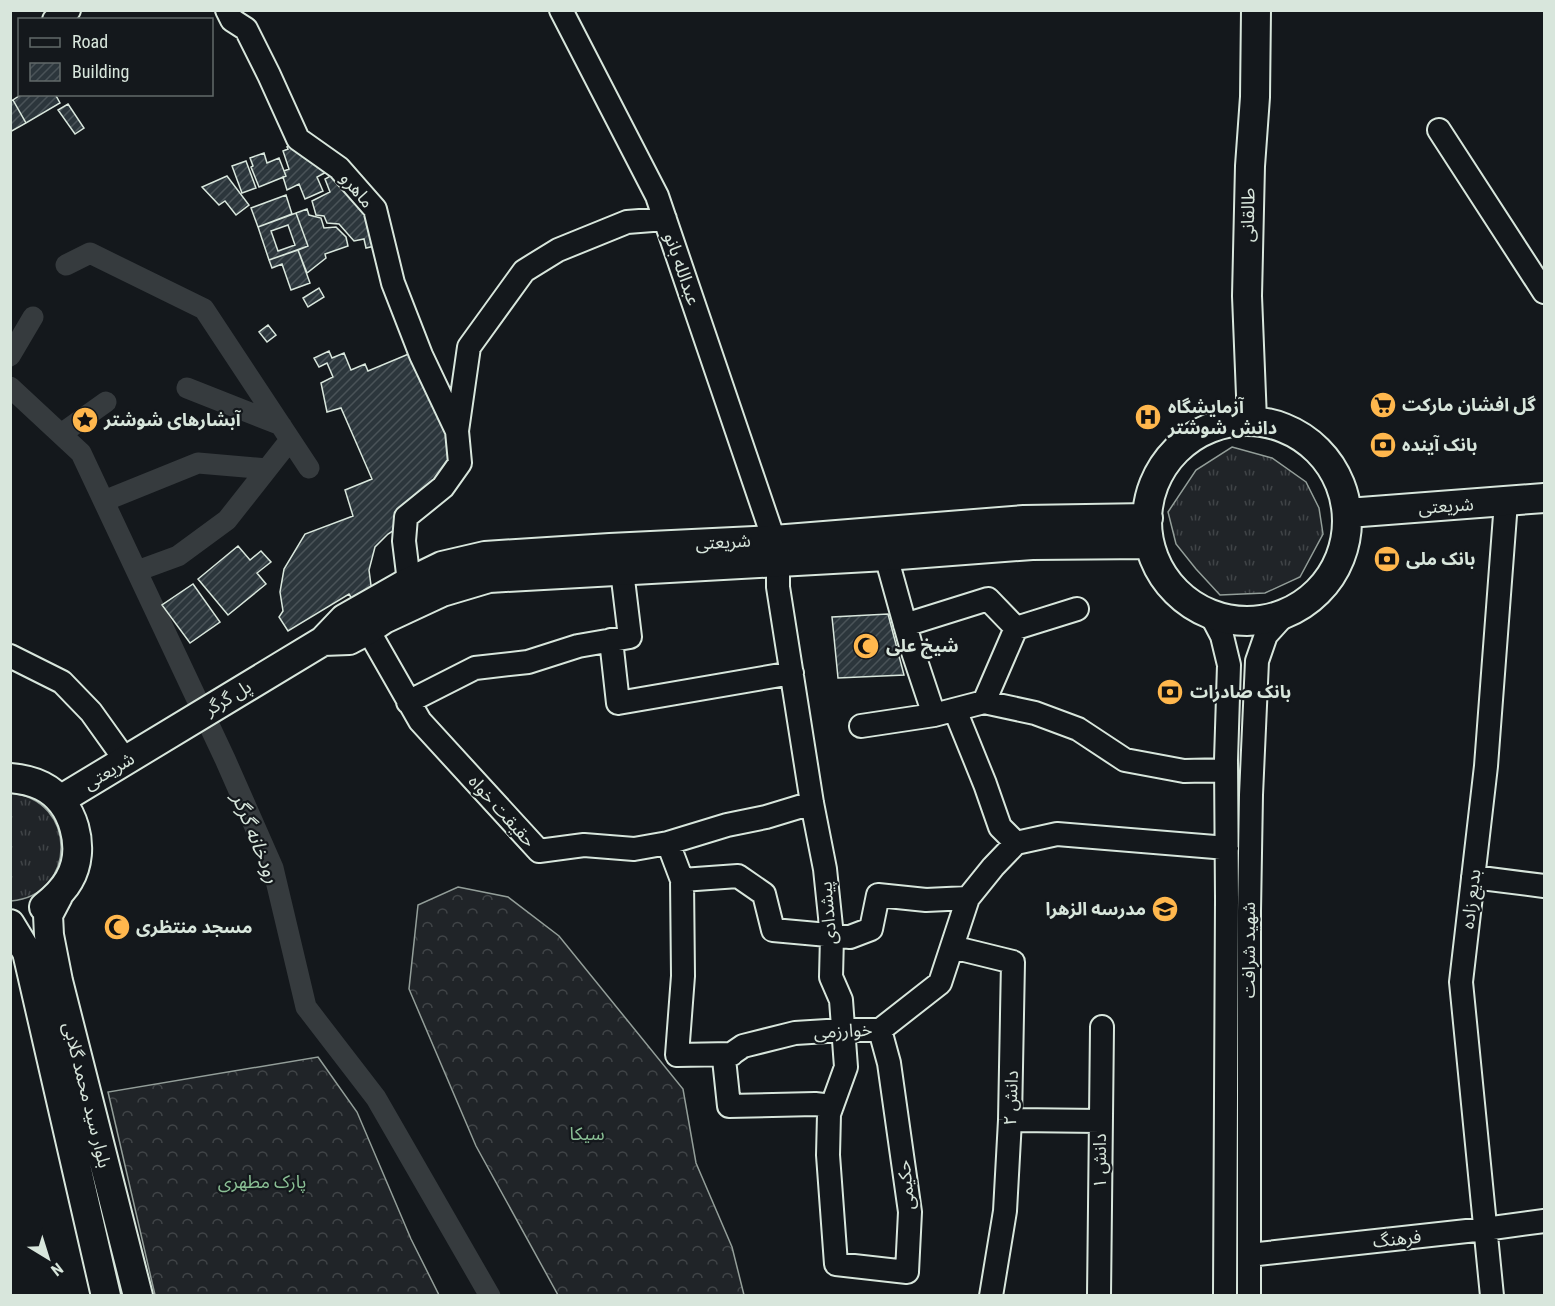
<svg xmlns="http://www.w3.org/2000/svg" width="1555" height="1306" font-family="'Roboto Condensed','Noto Sans Arabic',sans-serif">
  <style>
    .grass { fill: url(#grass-tufts); stroke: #939e99; stroke-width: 1.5 }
    .forest { fill: url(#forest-crowns); stroke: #939e99; stroke-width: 1.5 }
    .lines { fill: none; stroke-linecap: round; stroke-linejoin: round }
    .canal { stroke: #363b3e; stroke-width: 21 }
    .building { fill: url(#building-hatch); stroke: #d8e6dc; stroke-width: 1.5; fill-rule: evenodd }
    .minor-casing { stroke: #d8e6dc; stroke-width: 26 }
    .major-casing { stroke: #d8e6dc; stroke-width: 32 }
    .minor { stroke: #14181c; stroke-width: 22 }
    .major { stroke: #14181c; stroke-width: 28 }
    .labels { text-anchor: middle; stroke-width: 4.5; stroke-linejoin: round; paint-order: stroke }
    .street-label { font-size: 18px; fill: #d8e6dc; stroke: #14181c }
    .poi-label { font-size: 18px; font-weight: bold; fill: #d8e6dc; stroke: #14181c; text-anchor: start }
    .park-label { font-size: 18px; fill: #8ac095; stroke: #14181c }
    .water-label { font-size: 20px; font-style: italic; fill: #d8e6dc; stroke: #14181c }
  </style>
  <defs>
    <pattern id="grass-tufts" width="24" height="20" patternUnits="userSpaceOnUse" patternTransform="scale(1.5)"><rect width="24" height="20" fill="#202428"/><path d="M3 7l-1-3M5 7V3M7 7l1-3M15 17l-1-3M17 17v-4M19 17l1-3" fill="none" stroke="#404447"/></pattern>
    <pattern id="forest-crowns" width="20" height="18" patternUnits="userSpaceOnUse" patternTransform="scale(1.5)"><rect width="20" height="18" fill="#202428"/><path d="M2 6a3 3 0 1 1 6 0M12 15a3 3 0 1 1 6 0" fill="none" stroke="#404447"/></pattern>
    <pattern id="building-hatch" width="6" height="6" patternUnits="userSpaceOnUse" patternTransform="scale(1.5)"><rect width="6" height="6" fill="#2c363c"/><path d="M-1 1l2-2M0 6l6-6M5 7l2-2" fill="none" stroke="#4a5358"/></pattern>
  </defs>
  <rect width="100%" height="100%" fill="#14181c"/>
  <!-- grass -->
  <path class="grass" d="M1232,447l40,11 34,24 13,26 4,26 -23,43 -35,16 -45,2 -24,-26 -20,-25 -8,-32 28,-42z
    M10,793c68,6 68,102 1,108z"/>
  <!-- forest -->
  <path class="forest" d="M458,887l50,10 51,39 124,153 13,74 36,84 12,48h-186l-82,-149 -67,-157 9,-84z
    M318,1057l39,55 54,127 28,56h-284l-47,-203z"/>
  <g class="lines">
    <!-- canal -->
    <path class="canal" d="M66,265l24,-12 114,56 105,159
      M10,356l23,-39
      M10,387l71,66 144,306 48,109 33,139 70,91 114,198
      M187,388l94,37
      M61,434l45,-32
      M104,501l94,-38 69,6
      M137,571l41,-15 49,-36 63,-80"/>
  </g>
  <!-- building -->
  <path class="building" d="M22,94h33l5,9 -34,20 -13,-23z
    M13,100l13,23 -16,9v-31z
    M68,104l16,24 -9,6 -17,-24z
    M299,143l31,27 -13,7 6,14 -18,8 -6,-15 -12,6 -4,-13 3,-1 -2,-5 5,-2 -6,-18 5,-2 -1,-2z
    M264,153l3,10 12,-5 7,18 -27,11 -8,-20 2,-1 -3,-8z
    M246,161l10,27 -14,5 -10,-27z
    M334,174l31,38 10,34 -9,2 -2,-9 -10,2 -15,-17 -12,-1 -3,-7 -8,-1 -4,-14 18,-9 -5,-13z
    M227,176l22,29 -13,10 -11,-14 -6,4 -17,-18z
    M286,195l6,19 -34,13 -7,-19z
    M307,209l2,6 12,3 3,10 12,-1 10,10 2,9 -23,8 1,4 -19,15 -9,-23 10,-4 -12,-33z
    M296,213l12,33 -39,14 -11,-33zM288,225l7,20 -17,6 -7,-20z
    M298,250l12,33 -19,7 -9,-26 -10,4 -3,-8z
    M319,288l5,9 -16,10 -5,-9z
    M268,325l8,10 -9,7 -8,-10z
    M329,351l3,7 12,-5 7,17 14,-6 3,7 43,-18 41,87 -3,29 -50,58 -11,7 -13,13 -6,23 3,23 -16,13 -7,-12 -61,37 -9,-14 4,-6 -3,-19 4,-23 21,-35 48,-18 -8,-26 27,-11 -31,-71 -14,4 -6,-29 12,-6 -6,-14 -8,4 -5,-9z
    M238,546l12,14 11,-9 10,11 -14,11 9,11 -38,31 -30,-36z
    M193,584l27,38 -30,21 -28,-38z
    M888,614l16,61 -66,3 -6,-61z"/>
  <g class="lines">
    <defs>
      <path id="minor" d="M227,10l5,10 14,9 23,46 29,64 41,29 36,41 18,74 28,72 36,76
        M561,10l96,186 117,344
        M54,20l15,-10
        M1439,130l105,162
        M886,556l25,90 23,69
        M778,561v26l34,216 13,66 7,67 -1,41 10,23 5,67 -17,47 -1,41 8,109 71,8 3,-60 -21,-149 -9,-33
        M409,582l-5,-41 2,-24 37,-30 17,-24 -3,-32 12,-84 55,-76 34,-21 69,-28 38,-3
        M1211,615l11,21 7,29 -3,95 1,139 -2,397
        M905,625l83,-26 28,29
        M368,630l52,91 119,130 45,-6 50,4 34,-6 59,-18 39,-8 46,-14
        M611,640l7,63 174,-30
        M10,656l52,26 29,30 35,49
        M408,702l67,-34 53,-6 50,-16 52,-9 -8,-66
        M984,702l32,-74 61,-19
        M955,710l30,74 15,43 16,16
        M861,726l73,-11 50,-13 51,11 43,16 47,31 59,11 42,-1
        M668,843l14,37 56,-4 26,18 9,36 77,7 21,-8 7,-34 48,5 42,-2
        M1473,877l71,9
        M682,880l1,96 -6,79 55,-1
        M952,947l61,15 -3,158 -5,91 -14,85
        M832,1106l-17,-2 -86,2 -5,-47 19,-13 52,-13 48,-3h37l60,-47 28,-85 25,-31 23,-24 41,-9 170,14
        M1010,1120l90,1
        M1249,1255l236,-26 59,-8
        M1099,1296l3,-269
        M1249,1296v-385l2,-116 6,-134 9,-26 19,-21
        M1492,1296l-31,-314 25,-216 20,-264"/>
      <path id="major" d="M1252,420l-5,-124 3,-130 5,-69 1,-87
        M1147 521a100 100 0 1 1 200 0a100 100 0 1 1-200 0Z
        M1348,513l196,-15
        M323,641l26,-1 19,-10 16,-11 58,-27 47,-14 397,-22 146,-11 117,-1
        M10,778c12,1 22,3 32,8 32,16 45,63 27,94 -6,11 -15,19 -25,27
        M60,800l263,-159 21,-22 65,-37 33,-16 43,-10 125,-8 164,-8 250,-20 124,-2
        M58,896l-10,19 1,20 9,46 80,315
        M10,924l17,28 79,344"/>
    </defs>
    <!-- minor casing -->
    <use href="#minor" class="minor-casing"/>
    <!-- major casing -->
    <use href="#major" class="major-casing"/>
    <!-- minor -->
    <use href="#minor" class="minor"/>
    <!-- major -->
    <use href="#major" class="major"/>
  </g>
  <!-- icons -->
  <defs>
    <symbol id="supermarket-disc" viewBox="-11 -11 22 22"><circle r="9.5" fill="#ffb74d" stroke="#14181c"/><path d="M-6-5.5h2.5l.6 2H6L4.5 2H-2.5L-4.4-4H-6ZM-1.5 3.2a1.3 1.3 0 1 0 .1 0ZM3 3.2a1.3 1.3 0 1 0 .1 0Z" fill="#111"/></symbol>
    <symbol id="hospital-disc" viewBox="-11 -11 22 22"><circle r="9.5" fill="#ffb74d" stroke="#14181c"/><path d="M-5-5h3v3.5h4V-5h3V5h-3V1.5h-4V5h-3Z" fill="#111"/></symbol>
    <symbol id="sight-disc" viewBox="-11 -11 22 22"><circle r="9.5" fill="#ffb74d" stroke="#14181c"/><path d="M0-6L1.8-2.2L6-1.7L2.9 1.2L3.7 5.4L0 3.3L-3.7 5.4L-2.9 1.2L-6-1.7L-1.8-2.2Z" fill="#111"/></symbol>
    <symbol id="bank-disc" viewBox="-11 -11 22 22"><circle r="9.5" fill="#ffb74d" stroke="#14181c"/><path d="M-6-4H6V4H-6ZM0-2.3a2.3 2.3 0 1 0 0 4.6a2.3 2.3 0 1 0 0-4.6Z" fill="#111"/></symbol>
    <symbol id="mosque-disc" viewBox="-11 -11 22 22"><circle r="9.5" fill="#ffb74d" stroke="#14181c"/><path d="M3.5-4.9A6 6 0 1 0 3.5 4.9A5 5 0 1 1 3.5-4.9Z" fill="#111"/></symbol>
    <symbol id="school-disc" viewBox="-11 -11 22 22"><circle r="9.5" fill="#ffb74d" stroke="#14181c"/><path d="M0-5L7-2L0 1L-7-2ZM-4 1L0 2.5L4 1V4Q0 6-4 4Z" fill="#111"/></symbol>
  </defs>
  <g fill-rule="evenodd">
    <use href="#supermarket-disc" x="1368" y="390" width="30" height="30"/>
    <use href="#hospital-disc" x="1133" y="402" width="30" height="30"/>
    <use href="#sight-disc" x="70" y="405" width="30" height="30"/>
    <use href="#bank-disc" x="1368" y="430" width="30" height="30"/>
    <use href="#bank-disc" x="1372" y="544" width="30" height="30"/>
    <use href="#mosque-disc" x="851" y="631" width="30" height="30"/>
    <use href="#bank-disc" x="1155" y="677" width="30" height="30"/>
    <use href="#school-disc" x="1150" y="894" width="30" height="30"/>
    <use href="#mosque-disc" x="102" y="912" width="30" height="30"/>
  </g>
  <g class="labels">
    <!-- street labels -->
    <g class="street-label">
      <text transform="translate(357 190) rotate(50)" y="6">ماهرو</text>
      <text transform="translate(1248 215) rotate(-89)" y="6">طالقانی</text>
      <text transform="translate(682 269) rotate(71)" y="6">عبدالله بانو</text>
      <text transform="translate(1446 506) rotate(-4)" y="6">شریعتی</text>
      <text transform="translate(723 542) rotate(-3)" y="6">شریعتی</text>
      <text transform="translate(228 698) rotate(-31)" y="6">پل گرگر</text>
      <text transform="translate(109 771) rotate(-31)" y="6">شریعتی</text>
      <text transform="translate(502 811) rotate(48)" y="6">حقیقت خواه</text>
      <text transform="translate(1471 899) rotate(-83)" y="6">بدیع زاده</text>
      <text transform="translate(828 913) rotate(-95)" y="6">پیشدادی</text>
      <text transform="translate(1249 950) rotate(-90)" y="6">شهید شرافت</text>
      <text transform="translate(843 1031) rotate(-3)" y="6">خوارزمی</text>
      <text transform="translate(87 1095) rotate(76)" y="6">بلوار سید محمد گلابی</text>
      <text transform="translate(1011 1098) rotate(-88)" y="6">دانش ۲</text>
      <text transform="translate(1100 1161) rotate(-90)" y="6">دانش ۱</text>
      <text transform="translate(906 1185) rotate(-96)" y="6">حکیمی</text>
      <text transform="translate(1397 1239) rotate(-6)" y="6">فرهنگ</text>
    </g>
    <!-- poi labels -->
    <g class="poi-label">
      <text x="1402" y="411">گل افشان مارکت</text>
      <text x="1168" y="413">آزمایشگاه<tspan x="1168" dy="21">دانش شوشتر</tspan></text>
      <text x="104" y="426">آبشارهای شوشتر</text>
      <text x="1402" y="451">بانک آینده</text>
      <text x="1406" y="565">بانک ملی</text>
      <text x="886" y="652">شیخ علی</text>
      <text x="1190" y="698">بانک صادرات</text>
      <text x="1146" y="915" text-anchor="end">مدرسه الزهرا</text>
      <text x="136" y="933">مسجد منتظری</text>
    </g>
    <!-- park labels -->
    <g class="park-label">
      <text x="587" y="1140">سیکا</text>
      <text x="262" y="1188">پارک مطهری</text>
    </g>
    <!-- water labels -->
    <g class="water-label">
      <text transform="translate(256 838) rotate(68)" y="7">رودخانه گرگر</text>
    </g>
  </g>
  <!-- border -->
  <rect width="1555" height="1306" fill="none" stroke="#d8e6dc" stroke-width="24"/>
  <!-- legend -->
  <rect x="18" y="18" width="195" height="78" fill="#14181c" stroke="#626a69" stroke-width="1.5"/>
  <rect x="30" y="38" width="30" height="9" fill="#14181c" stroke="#626a69" stroke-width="1.5"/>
  <text x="72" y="48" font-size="18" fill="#d8e6dc">Road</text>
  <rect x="30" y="63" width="30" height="18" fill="url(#building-hatch)" stroke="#626a69" stroke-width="1.5"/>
  <text x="72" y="78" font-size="18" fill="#d8e6dc">Building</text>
  <!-- north arrow -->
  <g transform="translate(48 1258) rotate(142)" stroke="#14181c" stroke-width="4.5" paint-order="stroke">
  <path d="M0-4.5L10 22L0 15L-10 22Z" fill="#d8e6dc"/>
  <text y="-9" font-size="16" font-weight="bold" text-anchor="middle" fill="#d8e6dc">N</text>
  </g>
</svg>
